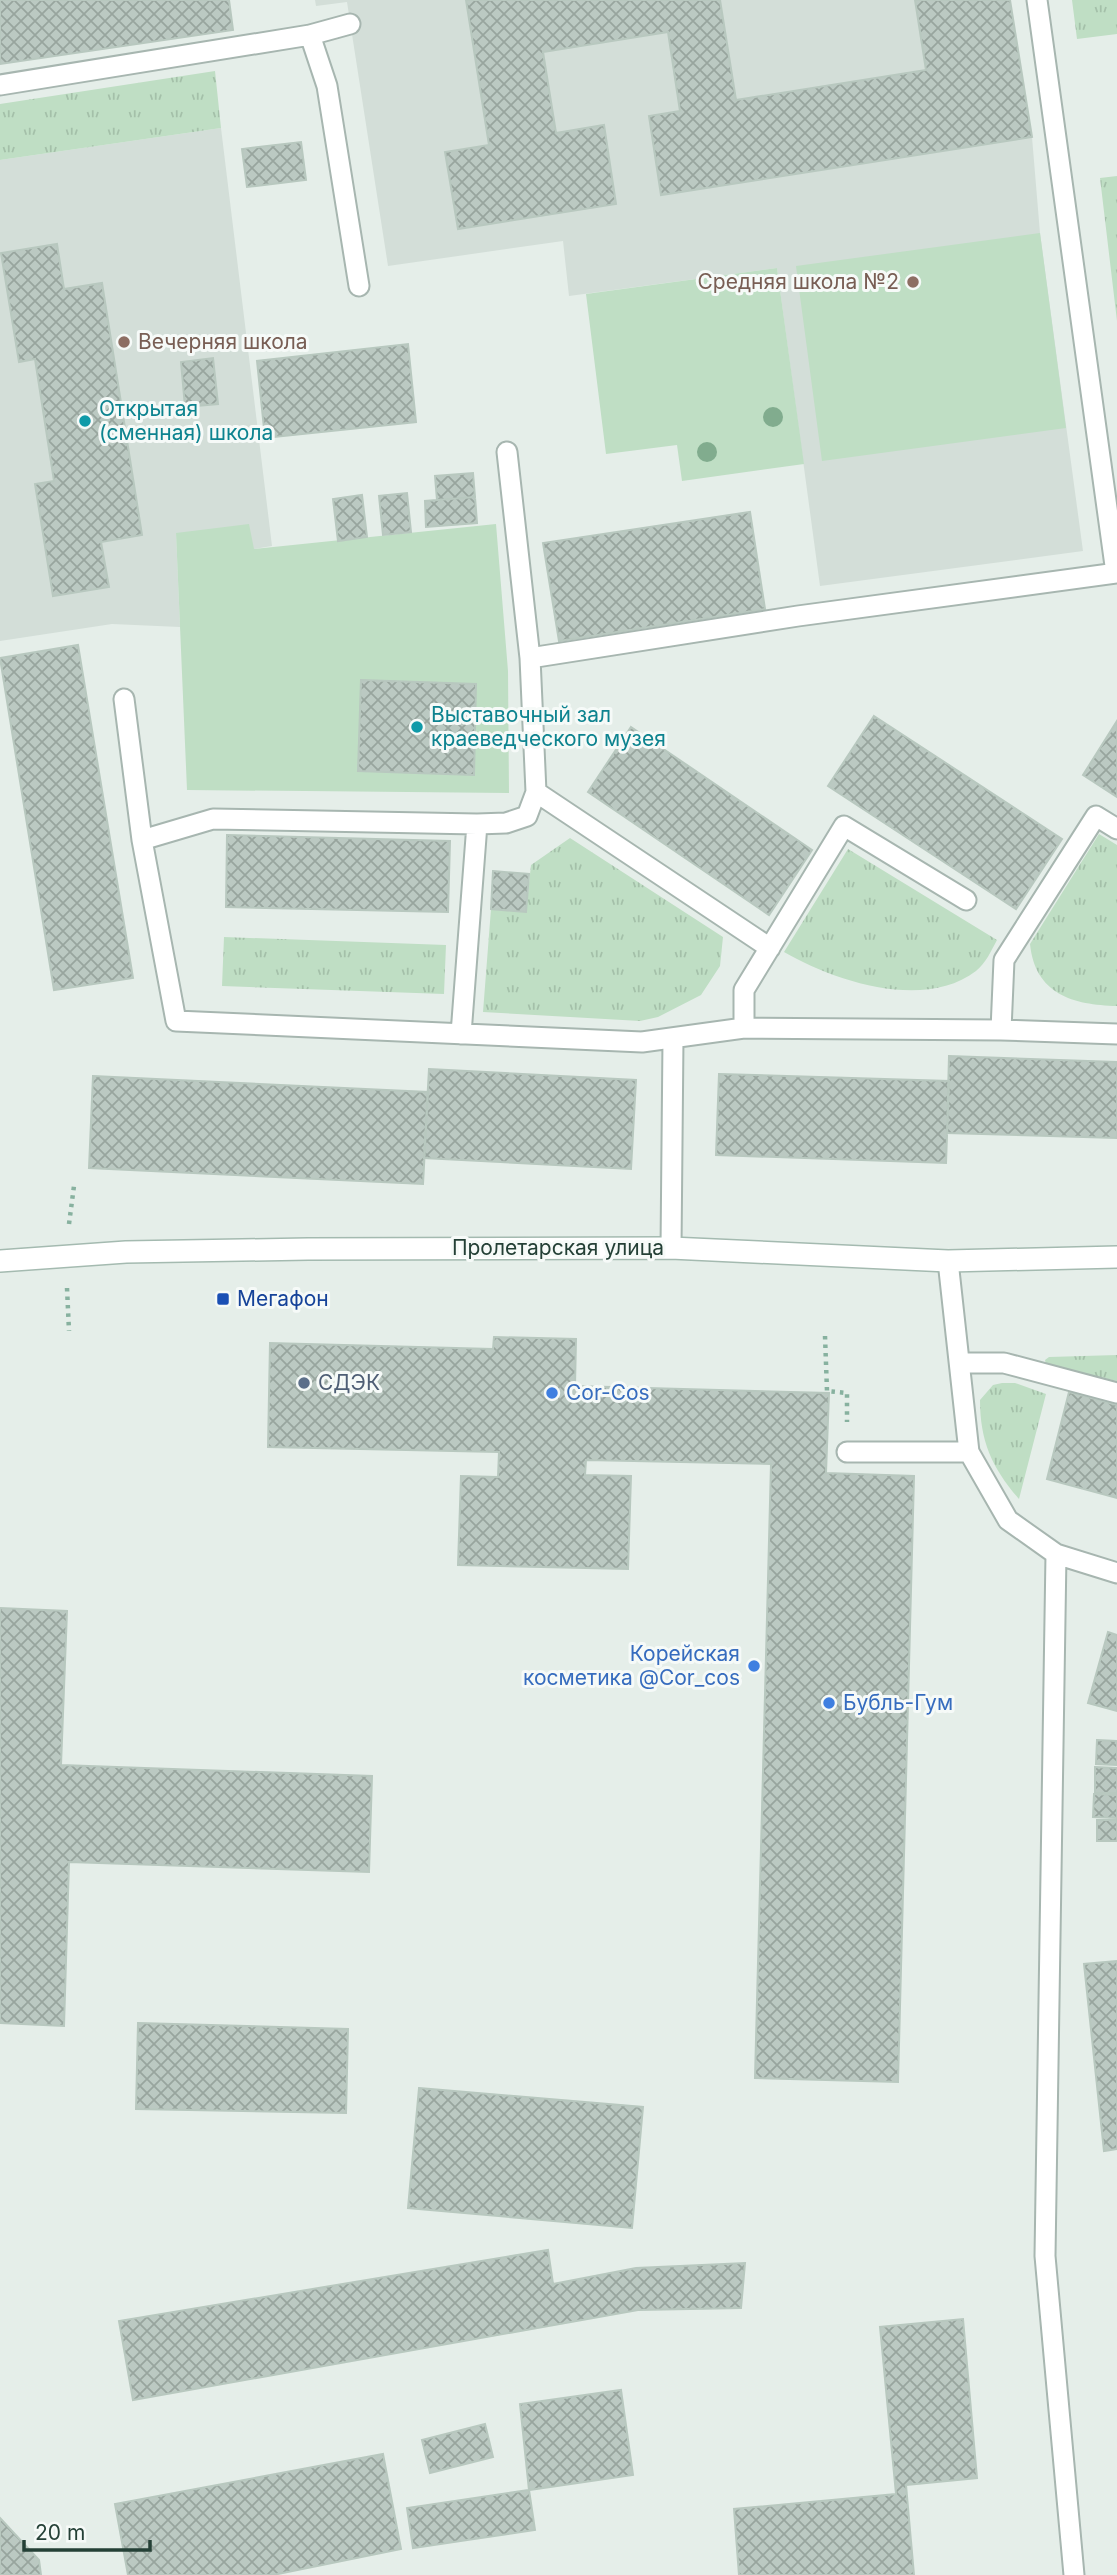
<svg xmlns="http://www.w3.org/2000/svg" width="1117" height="2575" font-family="Inter,sans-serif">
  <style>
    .built { fill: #d3ded8 }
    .grass { fill: url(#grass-tufts) }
    .park { fill: #bfdec4 }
    .building { fill: url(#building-cross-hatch); stroke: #b8c8bf; stroke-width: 2 }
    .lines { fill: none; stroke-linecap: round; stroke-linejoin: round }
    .lane-casing { stroke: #a7b6b0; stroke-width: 23 }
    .secondary-casing { stroke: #a4bab0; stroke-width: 24 }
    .path { stroke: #87b19f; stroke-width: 4.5; stroke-dasharray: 3.5 5; stroke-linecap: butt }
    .lane { stroke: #fff; stroke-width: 19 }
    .secondary { stroke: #fff; stroke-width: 21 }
    .tree { fill: #81ac8e }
    .education-dot { fill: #8d6e63; stroke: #f6faf8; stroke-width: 2.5 }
    .culture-dot { fill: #0f9aa8; stroke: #f6faf8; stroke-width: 2.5 }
    .transit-dot { fill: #1a4fb4; stroke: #f6faf8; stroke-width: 2.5 }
    .service-dot { fill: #5c6f8a; stroke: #f6faf8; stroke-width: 2.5 }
    .shop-dot { fill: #3f7fe0; stroke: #f6faf8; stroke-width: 2.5 }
    .labels { text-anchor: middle; stroke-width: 6; stroke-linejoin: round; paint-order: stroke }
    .education-label { font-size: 21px; fill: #785e54; stroke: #f6faf8; text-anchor: end }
    .culture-label { font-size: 21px; fill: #0d838f; stroke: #f6faf8; text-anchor: start }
    .street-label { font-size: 21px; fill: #244036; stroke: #f6faf8 }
    .transit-label { font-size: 21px; fill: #164399; stroke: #f6faf8; text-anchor: start }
    .service-label { font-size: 21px; fill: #4e5e75; stroke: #f6faf8; text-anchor: start }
    .shop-label { font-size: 21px; fill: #366cbe; stroke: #f6faf8; text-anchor: start }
  </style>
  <defs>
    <pattern id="grass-tufts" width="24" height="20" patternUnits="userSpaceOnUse" patternTransform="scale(1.75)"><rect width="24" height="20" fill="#bfdec4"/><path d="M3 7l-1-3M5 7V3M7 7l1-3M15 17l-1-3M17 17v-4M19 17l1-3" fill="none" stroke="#a4c0a9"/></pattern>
    <pattern id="building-cross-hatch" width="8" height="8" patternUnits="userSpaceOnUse" patternTransform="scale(1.75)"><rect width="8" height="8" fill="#bbc9c2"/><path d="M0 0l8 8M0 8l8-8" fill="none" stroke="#98a59e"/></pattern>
  </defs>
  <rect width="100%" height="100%" fill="#e5eee9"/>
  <!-- built -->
  <path class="built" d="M315,0h695l22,137 8,96 43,318 -263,35 -43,-318 -208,28 -6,-55 -175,25 -41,-264 -31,4z
    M221,128l51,418 -18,3 -78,-16 4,94 -68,-3 -112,17v-481z"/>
  <!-- grass -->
  <path class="grass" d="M1072,0h45v34l-40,5z
    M215,71l6,57 -221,32v-56z
    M1117,176v145l-17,-143z
    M1099,834l18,11v161c-44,-1 -82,-12 -87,-62z
    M570,838l153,99 -3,29 -19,29 -43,22 -18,4 -157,-9 8,-103 35,3 5,-47z
    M848,849l149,91c-6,11 -11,23 -21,31 -52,40 -142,10 -192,-19z
    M224,937l222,8 -2,49 -222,-8z
    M1117,1355v26l-71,-16 -1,-5 4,-3z
    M1002,1383h13l31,11 -27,105c-27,-31 -39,-58 -39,-99l13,-15z"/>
  <!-- park -->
  <path class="park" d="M1040,233l26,195 -244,33 -26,-195z
    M777,268l27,196 -122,17 -5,-36 -71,9 -20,-160z
    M249,524l5,25 242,-25 12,147 1,122 -322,-3 -11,-257z"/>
  <!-- building -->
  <path class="building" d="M0,0h229l4,30 -233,34z
    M466,0h254l16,100 190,-30 -11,-70h95l22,137 -371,58 -12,-79 31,-5 -12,-79 -125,20 13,81 48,-8 12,79 -158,25 -13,-77 44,-7z
    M301,142l5,38 -59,7 -5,-38z
    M57,244l7,45 38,-6 40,252 -41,7 8,45 -56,9 -18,-112 19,-3 -19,-122 -16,3 -18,-109z
    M408,344l8,78 -151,16 -8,-77z
    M213,358l5,46 -33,3 -4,-45z
    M473,473l2,24 -38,3 -2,-24z
    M407,493l4,39 -28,3 -4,-39z
    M362,495l5,42 -29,4 -5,-42z
    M475,497l2,26 -51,4 -1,-26z
    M750,512l15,97 -206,32 -16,-98z
    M78,645l55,333 -79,12 -54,-332z
    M361,680l115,4 -2,91 -116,-4z
    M874,716l188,123 -46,70 -188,-123z
    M1117,721v76l-34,-22z
    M631,727l181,123 -43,65 -181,-123z
    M227,835l223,6 -2,71 -222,-5z
    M493,871l36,3 -3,38 -35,-3z
    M949,1056l168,6v76l-170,-5z
    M429,1069l207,11 -5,89 -207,-11z
    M719,1074l230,7 -3,82 -230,-8z
    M93,1076l335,16 -5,92 -334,-16z
    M494,1337l82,2 -1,47 254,7 -3,80 88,3 -16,606 -143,-4 16,-614 -185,-4 -1,15 46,1 -3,93 -170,-4 3,-89 37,1 1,-25 -231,-5 2,-104 223,6z
    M1069,1392l48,13v93l-70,-19z
    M0,1608l67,3 -6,154 311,11 -3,96 -300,-10 -5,164 -64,-3z
    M1108,1632l9,3v76l-29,-8z
    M1097,1740l20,1v24l-21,-1z
    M1095,1767l22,1v25h-22z
    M1094,1794l23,1v23l-24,-1z
    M1097,1820h20v21h-20z
    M1117,1961v188l-13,2 -20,-187z
    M138,2023l210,6 -2,84 -210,-4z
    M419,2088l224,19 -11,121 -224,-20z
    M548,2250l5,34 83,-16 109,-5 -4,45 -103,2 -505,90 -14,-79z
    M963,2319l14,159 -71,7 8,90h-175l-5,-66 162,-15 -16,-167z
    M621,2390l12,85 -104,15 -9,-86z
    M485,2424l8,33 -63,16 -8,-33z
    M383,2454l18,95 -128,26h-145l-13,-71z
    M529,2490l6,40 -122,18 -6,-40z
    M0,2518l39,42 2,15h-41z"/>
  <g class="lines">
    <defs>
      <path id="lane" d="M1037,0l79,573
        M310,35l40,-11
        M0,85l310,-50 17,51 32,200
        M507,452l23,206
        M124,699l18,141 34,181 466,21 102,-14 257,2 116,4
        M536,792l234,156
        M142,840l71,-21 264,5
        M744,1028v-38l100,-164 122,74
        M1001,1030l3,-70 92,-144 21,13
        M461,1034l16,-210 29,-1 21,-7 9,-24 -6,-134 268,-42 319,-43
        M671,1248l2,-209
        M948,1261l21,191 39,68 48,34 -11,702 29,319
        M961,1363h43l113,30
        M847,1452h122
        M1056,1554l61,19"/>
      <path id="secondary" d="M0,1261l126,-9 182,-3 363,-1 277,13 169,-4"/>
    </defs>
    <!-- lane casing -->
    <use href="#lane" class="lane-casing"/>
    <!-- secondary casing -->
    <use href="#secondary" class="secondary-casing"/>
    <!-- path -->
    <path class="path" d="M69,1224l5,-38
      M67,1288l2,43
      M825,1336l2,55 20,2v29"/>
    <!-- lane -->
    <use href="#lane" class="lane"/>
    <!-- secondary -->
    <use href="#secondary" class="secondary"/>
  </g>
  <!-- trees -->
  <g class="tree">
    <circle cx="773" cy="417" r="10"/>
    <circle cx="707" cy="452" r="10"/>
  </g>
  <!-- markers -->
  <g class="education-dot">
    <circle cx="913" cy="282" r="7"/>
    <circle cx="124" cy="342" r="7"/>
  </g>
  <g class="culture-dot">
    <circle cx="85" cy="421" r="7"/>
    <circle cx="417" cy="727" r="7"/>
  </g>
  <rect class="transit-dot" x="216" y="1292" width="14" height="14" rx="3.5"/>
  <circle class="service-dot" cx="304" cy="1383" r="7"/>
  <g class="shop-dot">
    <circle cx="552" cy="1393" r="7"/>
    <circle cx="754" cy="1666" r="7"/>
    <circle cx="829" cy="1703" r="7"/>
  </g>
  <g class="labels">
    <!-- education labels -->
    <g class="education-label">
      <text x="899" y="289">Средняя школа №2</text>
      <text x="138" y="349" text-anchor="start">Вечерняя школа</text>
    </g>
    <!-- culture labels -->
    <g class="culture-label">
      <text x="99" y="416">Открытая<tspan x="99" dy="24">(сменная) школа</tspan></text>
      <text x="431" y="722">Выставочный зал<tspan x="431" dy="24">краеведческого музея</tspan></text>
    </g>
    <!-- street labels -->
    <g class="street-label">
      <text x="558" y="1255">Пролетарская улица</text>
    </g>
    <!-- transit labels -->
    <g class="transit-label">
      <text x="237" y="1306">Мегафон</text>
    </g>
    <!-- service labels -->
    <g class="service-label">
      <text x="318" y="1390">СДЭК</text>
    </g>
    <!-- shop labels -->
    <g class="shop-label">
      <text x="566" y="1400">Cor-Cos</text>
      <text x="740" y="1661" text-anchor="end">Корейская<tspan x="740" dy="24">косметика @Cor_cos</tspan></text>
      <text x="843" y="1710">Бубль-Гум</text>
    </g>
  </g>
  <!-- scale -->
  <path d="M24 2540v10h126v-10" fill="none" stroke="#244036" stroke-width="3.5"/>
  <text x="35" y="2540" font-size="21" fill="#244036" stroke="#f6faf8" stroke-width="5" paint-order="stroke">20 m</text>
</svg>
